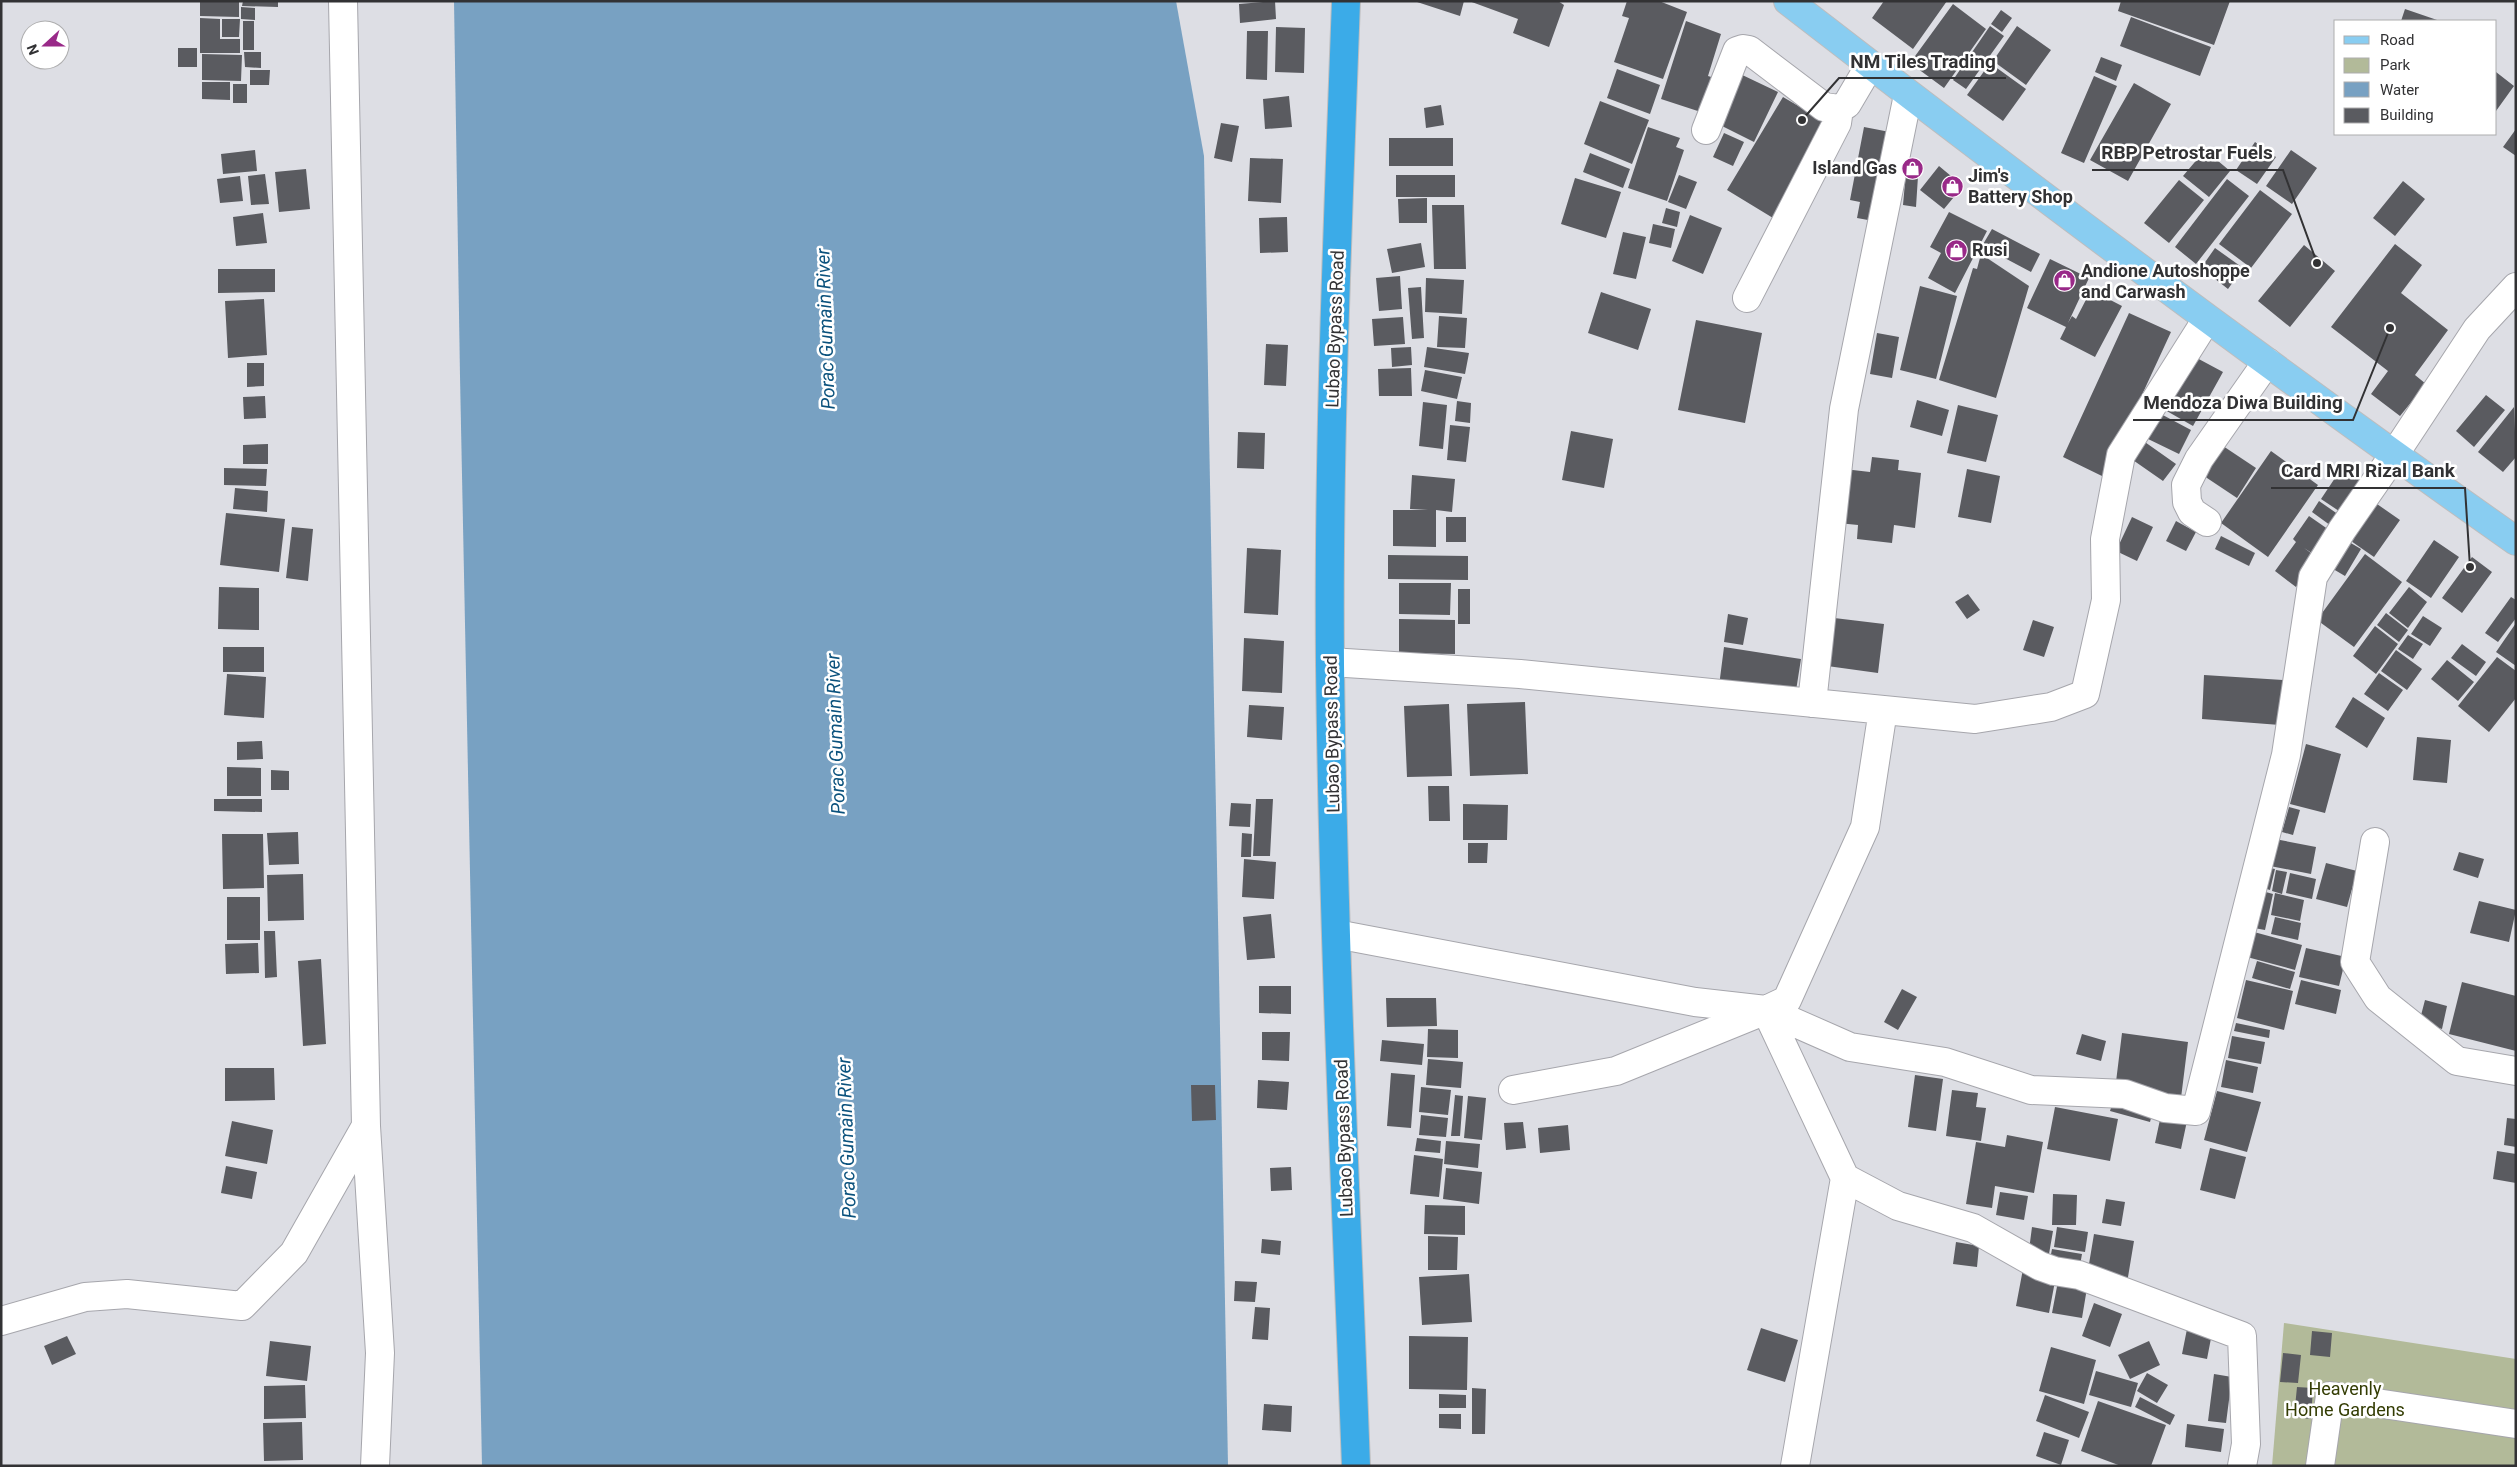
<svg xmlns="http://www.w3.org/2000/svg" width="2517" height="1467" font-family="Roboto,sans-serif">
  <style>
    .green { fill: #b2ba99 }
    .water { fill: #78a1c2 }
    .building { fill: #5a5b60 }
    .lines { fill: none; stroke-linecap: round; stroke-linejoin: round }
    .minor-casing { stroke: #a6a6ac; stroke-width: 30 }
    .major-casing { stroke: #bdbdbe; stroke-width: 30 }
    .highway-casing { stroke: #bdbdbe; stroke-width: 30 }
    .minor { stroke: #fff; stroke-width: 28 }
    .major { stroke: #89cdf1; stroke-width: 28 }
    .highway { stroke: #3babe8; stroke-width: 28 }
    .labels { text-anchor: middle; stroke-width: 5; stroke-linejoin: round; paint-order: stroke }
    .poi-label { font-size: 18px; font-weight: bold; fill: #323234; stroke: #fff; text-anchor: start }
    .street-label { font-size: 18px; fill: #323234; stroke: #fff }
    .park-label { font-size: 18px; fill: #343d04; stroke: #fff }
    .water-label { font-size: 19px; font-style: italic; fill: #0b527d; stroke: #fff }
    .leader { fill: none; stroke: #323234; stroke-width: 2 }
    .callout-dot { fill: #323234; stroke: #fff; stroke-width: 2 }
    .callout-label { font-size: 19px; text-anchor: middle; font-weight: bold; fill: #323234; stroke: #fff; stroke-width: 5; stroke-linejoin: round; paint-order: stroke }
  </style>
  <rect width="100%" height="100%" fill="#dddee4"/>
  <!-- green -->
  <path class="green" d="M2284,1323l232,36v107h-244z"/>
  <!-- water -->
  <path class="water" d="M454,1h722l28,155 24,1310h-746l-22,-1090z"/>
  <!-- building -->
  <path class="building" d="M200,1h39v16l-39,-1z
    M243,1h35v6l-36,-1z
    M1275,1l1,18 -36,4 -1,-19z
    M1414,1h50l-4,15z
    M1469,1h89l6,4 -15,42 -36,-14 5,-14z
    M1627,1h32l28,11 -24,67 -49,-17 15,-44 -7,-2z
    M1884,1h63l-34,48 -41,-31z
    M2121,1h109l-16,44 -96,-34z
    M1953,4l33,25 -42,59 -34,-25z
    M241,7l14,1v12l-14,-1z
    M2405,9l35,12h-39z
    M2001,10l11,8 -10,14 -11,-8z
    M2131,17l80,30 -11,29 -80,-30z
    M200,18l20,1v20h20v14h-40z
    M222,19h18l-1,18h-17z
    M243,21h11v29h-11z
    M1686,21l35,13 -13,42 13,4 -11,35 -49,-16z
    M1990,26l14,10 -38,53 -13,-9z
    M2017,26l34,24 -25,35 -33,-24z
    M1276,27l29,1 -1,45 -29,-1z
    M1247,31h21l-1,49 -21,-1z
    M178,48h19v19h-19z
    M244,52h17v16l-16,-1z
    M202,54l40,1 -1,26 -39,-1z
    M2101,57l21,8 -6,16 -21,-9z
    M1990,63l36,26 -23,32 -36,-26z
    M1617,69l43,16 -10,29 -43,-16z
    M250,70h20l-1,15h-19z
    M1736,72l42,20 -24,50 -42,-21z
    M2496,72l18,14 -18,25z
    M2094,76l23,10 -33,77 -23,-10z
    M202,82h28v18l-28,-1z
    M2134,83l37,21 -43,77 -38,-21z
    M233,84h14v19h-14z
    M1289,96l3,31 -27,2 -2,-30z
    M1783,97l46,27 -56,94 -46,-28z
    M1600,101l49,19 -17,44 -48,-20z
    M1441,105l3,20 -18,3 -2,-20z
    M1221,123l18,3 -7,36 -18,-4z
    M1648,127l32,11 -4,9 8,3 -17,51 -39,-13z
    M1864,127l31,6 -16,89 -22,-4 3,-16 -10,-2z
    M2516,129v27l-13,-9z
    M1724,133l20,9 -11,24 -20,-9z
    M1389,138h64v28h-64z
    M2255,142l21,15 -19,27 -21,-14z
    M255,150l2,21 -34,3 -2,-20z
    M2205,150l25,21 -21,26 -26,-21z
    M2291,150l26,18 -25,36 -26,-18z
    M1590,153l40,16 -7,19 -40,-16z
    M1250,158l33,1 -2,44 -33,-2z
    M1907,160l12,1 -3,46 -13,-2z
    M1939,166l24,20 -19,23 -24,-19z
    M306,169l4,40 -31,3 -4,-40z
    M265,174l4,30 -18,1 -3,-29z
    M1396,175h59v22h-59z
    M1679,175l18,7 -11,27 -18,-7z
    M240,176l3,25 -23,2 -3,-24z
    M1575,178l46,14 -15,46 -45,-14z
    M2227,179l22,17 -53,68 -21,-17z
    M2179,180l25,20 -35,43 -25,-20z
    M2403,181l22,18 -30,37 -22,-18z
    M2260,190l32,24 -41,54 -32,-24z
    M1427,198v25h-28l-1,-24z
    M1432,205h32l2,64h-32z
    M1666,208l14,4 -3,15 -15,-4z
    M1949,212l38,19 -32,62 -27,-15 13,-25 -11,-6z
    M263,213l4,30 -31,3 -3,-29z
    M1690,215l32,13 -19,46 -31,-13z
    M1287,217l1,35 -28,1 -1,-35z
    M1653,224l22,5 -4,19 -22,-5z
    M1992,229l48,25 -9,18 -49,-26z
    M1623,232l23,5 -10,42 -23,-5z
    M1421,243l4,24 -33,6 -5,-24z
    M2395,244l27,21 -21,28 47,37 -33,45 11,9 -26,32 -29,-22 17,-23 -57,-44z
    M2304,245l31,26 -45,56 -32,-26z
    M2215,248l28,20 -15,21 -27,-21z
    M1981,254l48,32 -33,112 -57,-18 34,-112 4,1z
    M2050,259l39,19 -21,45 4,-7 4,3 15,-29 31,16 -27,51 -35,-18 6,-12 -39,-19z
    M218,269h57v23l-57,1z
    M1400,276l2,33 -23,2 -3,-33z
    M1426,278l38,2 -2,34 -37,-2z
    M1920,286l37,10 -21,83 -36,-9z
    M1421,287l3,51 -12,1 -4,-51z
    M1601,292l50,17 -13,41 -50,-17z
    M264,299l3,56 -39,3 -3,-57z
    M2129,313l42,19 -67,145 -41,-20z
    M1439,316l28,2 -2,30 -28,-1z
    M1403,317l2,27 -31,2 -2,-27z
    M1696,320l66,13 -17,90 -67,-13z
    M1877,333l22,4 -7,41 -22,-4z
    M1266,344l22,1 -2,41 -22,-1z
    M1411,347l1,18 -20,2 -1,-19z
    M1427,347l42,6 -4,21 -41,-7z
    M2195,357l28,15 -30,54 -28,-16z
    M247,363h17v23l-17,1z
    M1411,368l1,28h-33l-1,-27z
    M1425,370l37,7 -5,22 -36,-8z
    M2486,395l19,15 -31,37 -18,-16z
    M265,396l1,22 -22,1 -1,-22z
    M1917,400l32,10 -7,26 -32,-9z
    M1457,401l14,2 -1,20 -15,-2z
    M1423,402l24,3 -4,44 -24,-3z
    M1958,405l40,10 -12,47 -39,-9z
    M2514,407l2,50 -13,15 -25,-20z
    M2159,413l32,17 -12,24 -33,-16z
    M1450,425l20,2 -4,35 -19,-2z
    M1571,431l42,8 -9,49 -42,-8z
    M1238,432l27,1 -1,36 -27,-1z
    M2142,440l34,24 -13,17 -33,-23z
    M268,444v20h-25v-19z
    M2223,446l33,22 -19,30 -33,-22z
    M2271,451l47,34 -50,72 -47,-34z
    M1872,457l27,3 -1,10 23,3 -6,55 -21,-3 -2,18 -35,-4 1,-14 -20,-2 6,-54 26,3z
    M2343,466l24,16 -22,33 -24,-16z
    M224,468l43,1 -1,17 -42,-1z
    M1967,469l33,7 -9,47 -33,-6z
    M1412,475l43,4 -3,33 -16,-2v37l-43,-1v-36h35l-18,-1z
    M235,488l33,3 -1,21 -34,-3z
    M2319,501l23,16 -8,11 -22,-16z
    M2377,504l23,16 -26,37 -23,-16z
    M226,513l59,6 -6,53 -59,-7z
    M2309,516l23,16 -17,23 -11,-7 14,10 -22,29 -21,-16 21,-29 -3,-3z
    M1446,517h20v25h-20z
    M2132,517l21,10 -16,34 -21,-10z
    M2176,521l20,11 -10,19 -20,-10z
    M292,527l21,2 -5,52 -22,-3z
    M2221,536l34,17 -6,13 -34,-17z
    M2344,539l17,10 -16,27 -17,-10z
    M2434,540l25,17 -28,41 -25,-17z
    M1247,548l34,2 -3,65 -34,-2z
    M2365,554l37,28 -48,65 -37,-27z
    M1388,555l80,1v24l-80,-1z
    M2472,557l20,15 -30,41 -20,-15z
    M1399,583h52l-1,32 -51,-1z
    M219,587l40,1v42l-41,-1z
    M2409,587l18,15 -19,26 -19,-15z
    M1458,589h12v35h-12z
    M1968,594l12,16 -13,9 -12,-17z
    M2511,597l5,3v18l-18,24 -13,-9z
    M2386,613l22,17 -9,12 -22,-17z
    M1728,614l20,4 -5,27 -19,-3z
    M2423,616l19,12 -12,18 -19,-12z
    M1826,617l58,7 -6,49 -58,-8z
    M1399,619l56,1v34l-56,-1z
    M2033,620l21,7 -10,30 -21,-7z
    M2516,623v43l-20,-14z
    M2375,626l23,18 -22,30 -23,-18z
    M2408,635l15,9 -10,15 -15,-10z
    M1244,638l40,3 -2,52 -40,-2z
    M2462,644l24,18 -10,14 -25,-18z
    M223,647h41v25h-41z
    M1724,647l77,12 -6,38 -76,-11z
    M2396,650l26,19 -15,21 -26,-19z
    M2497,657l19,14v27l-27,34 -31,-26z
    M2447,660l27,22 -16,19 -27,-22z
    M2379,673l24,17 -15,21 -24,-17z
    M227,674l39,3 -2,41 -40,-3z
    M2204,675l79,5 -3,45 -78,-6z
    M2353,697l32,21 -18,30 -32,-21z
    M1525,702l3,72 -58,2 -3,-72z
    M1449,704l3,72 -45,1 -3,-71z
    M1249,705l35,2 -2,33 -35,-3z
    M2417,737l34,3 -4,43 -34,-3z
    M262,741l1,18 -26,1v-18z
    M2306,744l35,10 -16,59 -35,-9z
    M227,767l34,1v28h-34z
    M271,770l18,1v19h-18z
    M1428,786h21l1,35h-21z
    M214,799h48v13l-48,-1z
    M1256,799h17l-3,57h-17z
    M1231,803l20,1 -1,23 -21,-1z
    M1463,804l45,1 -1,35h-44z
    M2289,807l11,3 -7,25 -11,-3z
    M298,832l1,32 -30,1 -2,-32z
    M1242,833l10,1 -1,23h-10z
    M222,834h41l1,54 -41,1z
    M2275,839l41,8 -5,27 -41,-8z
    M1468,843h20l-1,20h-19z
    M2459,852l25,7 -6,19 -25,-8z
    M1244,859l32,3 -2,37 -32,-2z
    M2326,863l31,8 -10,36 -31,-8z
    M2265,867l10,2 -5,21 -10,-3z
    M2276,870l11,2 -5,22 -10,-3z
    M2290,873l26,6 -4,20 -26,-6z
    M303,874l1,46 -36,1 -1,-46z
    M2262,891l11,3 -8,36 -11,-2z
    M2275,893l29,7 -4,21 -29,-6z
    M227,897h33v43h-33z
    M2479,901l37,9 -7,32 -39,-9z
    M1271,914l4,44 -28,2 -4,-43z
    M2275,917l26,6 -3,17 -27,-6z
    M264,931h11l2,46 -12,1z
    M2254,932l48,13 -7,25 -48,-13z
    M258,943l1,30 -33,1 -1,-30z
    M2306,948l40,9 -7,29 -40,-9z
    M321,959l5,85 -23,2 -5,-85z
    M2257,961l38,11 -5,17 -38,-11z
    M2246,980l47,11 -9,39 -47,-12z
    M2301,980l40,10 -5,24 -41,-10z
    M2462,982l54,14v55l-67,-17z
    M1259,986h32v28l-32,-1z
    M1902,989l15,8 -19,33 -14,-8z
    M1386,998h50l1,28 -50,1z
    M2425,1000l22,6 -5,23 -23,-6z
    M2236,1023l34,7 -1,8 -35,-7z
    M1428,1029l30,1v28l-31,-1z
    M1262,1032h28l-1,29 -27,-1z
    M2122,1033l66,9 -7,56 -66,-8z
    M2082,1034l24,7 -5,20 -25,-7z
    M2232,1036l33,6 -4,22 -33,-6z
    M1382,1040l42,4 -2,21 -42,-4z
    M1428,1059l35,3 -2,26 -35,-3z
    M2226,1060l32,7 -5,26 -32,-6z
    M225,1068h49l1,32 -50,1z
    M1391,1073l24,2 -4,53 -24,-2z
    M1915,1075l28,4 -7,52 -28,-4z
    M1258,1080l31,2 -2,28 -30,-2z
    M1191,1085h24l1,35 -24,1z
    M1421,1087l30,3 -3,25 -29,-3z
    M1952,1090l26,3 -2,14 10,1 -5,33 -35,-5z
    M2217,1091l44,11 -14,50 -43,-12z
    M1455,1095l8,1 -3,40h-9z
    M2115,1095l39,12 -4,15 -40,-11z
    M1468,1096l18,2 -4,42 -18,-2z
    M2055,1107l63,12 -8,42 -63,-12z
    M1421,1115l27,3 -2,19 -27,-2z
    M2161,1115l26,6 -6,28 -26,-6z
    M2507,1118l9,1v28l-12,-2z
    M232,1121l41,9 -6,34 -42,-8z
    M1523,1122l3,26 -20,2 -2,-27z
    M1568,1125l2,25 -30,3 -2,-25z
    M2007,1135l36,7 -9,51 -39,-7 -3,22 -26,-4 10,-62 29,5z
    M1417,1138l24,3 -1,12 -25,-2z
    M1446,1141l34,3 -2,24 -34,-4z
    M2210,1148l36,9 -11,42 -35,-9z
    M2497,1151l19,3v29l-23,-4z
    M1414,1155l29,4 -4,38 -29,-3z
    M226,1166l31,6 -5,27 -31,-6z
    M1291,1167l1,23 -21,1 -1,-23z
    M1446,1168l36,4 -3,32 -36,-5z
    M2000,1192l28,4 -4,24 -28,-5z
    M2053,1194l24,1 -1,30h-24z
    M2106,1199l19,3 -4,24 -19,-3z
    M1425,1205l40,1v29l-41,-1z
    M2032,1227l21,4 -4,23 -20,-4z
    M2057,1227l31,5 -3,20 -31,-5z
    M2094,1234l40,7 -7,42 -40,-7z
    M1428,1236l30,1 -1,33h-29z
    M1262,1239l19,2 -1,14 -19,-2z
    M1956,1242l23,4 -2,21 -24,-3z
    M2052,1249l30,5 -3,17 -30,-6z
    M2023,1269l33,7 -7,37 -33,-7z
    M1469,1274l3,48 -50,3 -3,-48z
    M2059,1276l29,6 -6,36 -30,-5z
    M1235,1281l22,1 -2,20 -21,-1z
    M2094,1303l28,11 -12,33 -28,-11z
    M1255,1307l15,1 -2,32 -16,-1z
    M2188,1324l25,4 -6,31 -25,-5z
    M1761,1328l37,12 -13,42 -38,-12z
    M2312,1331l20,2 -2,24 -20,-2z
    M67,1336l9,18 -24,11 -8,-19z
    M1409,1336l59,1 -1,53 -58,-1z
    M270,1341l41,5 -4,35 -41,-5z
    M2149,1341l11,24 -30,14 -12,-24z
    M2051,1347l45,13 -12,44 -45,-13z
    M2283,1353l18,2 -3,28 -18,-1z
    M2096,1371l42,12 -7,24 -42,-12z
    M2147,1373l21,12 -11,18 -20,-12z
    M2214,1374l18,3 -6,46 -18,-2z
    M305,1385l1,33 -42,1v-33z
    M2297,1387l16,1 -2,31 -17,-2z
    M1472,1388l14,1 -1,45h-13z
    M1439,1394l27,1v13h-27z
    M2045,1395l44,17 -10,26 -43,-17z
    M2140,1397l35,18 -5,10 -35,-18z
    M2098,1401l68,24 -15,41h-30l-40,-15z
    M1264,1404l28,2 -1,26 -29,-2z
    M1439,1414h22v15l-22,-1z
    M302,1422l1,38 -39,1 -1,-38z
    M2187,1424l37,5 -3,23 -36,-5z
    M2044,1432l25,8 -8,25 -25,-9z"/>
  <g class="lines">
    <defs>
      <path id="minor" d="M343,1l23,1125 14,227 -5,113
        M1706,130l31,-79 6,-2 6,1 75,57 15,2 8,-5 23,-39
        M1747,298l90,-175 2,-14
        M2207,522l-15,-10 -5,-10 -1,-17 13,-26 68,-97
        M1330,662l190,12 455,45 76,-12 34,-13 21,-94 -1,-61 16,-84 86,-136
        M1812,703l32,-294 64,-314
        M2375,842l-20,120 23,36 79,63 59,10
        M1336,934l359,68 71,8 21,-10 78,-173 18,-117
        M1766,1010l79,168 -50,288
        M1513,1090l103,-19 150,-61 84,37 95,15 86,28 94,4 40,14 31,3 90,-356 27,-178 29,-47 52,-75 83,-126 39,-42
        M1845,1178l53,28 75,22 67,38 14,5 25,4 163,61 4,108 -4,22
        M1,1321l84,-24 42,-3 115,12 52,-53 72,-127
        M2320,1466l10,-70 186,28"/>
      <path id="major" d="M1788,1c239,185 481,366 728,540"/>
      <path id="highway" d="M1346,1c-8,221 -18,442 -16,663 3,267 16,535 26,802"/>
    </defs>
    <!-- minor casing -->
    <use href="#minor" class="minor-casing"/>
    <!-- major casing -->
    <use href="#major" class="major-casing"/>
    <!-- highway casing -->
    <use href="#highway" class="highway-casing"/>
    <!-- minor -->
    <use href="#minor" class="minor"/>
    <!-- major -->
    <use href="#major" class="major"/>
    <!-- highway -->
    <use href="#highway" class="highway"/>
  </g>
  <!-- icons -->
  <defs>
    <symbol id="shop-disc" viewBox="-11 -11 22 22"><circle r="9.5" fill="#992988" stroke="#fff"/><path d="M-5-2.5h2.3a2.7 3.5 0 0 1 5.4 0H5L5.5 6h-11ZM-1.5-2.5h3a1.5 2.3 0 0 0-3 0Z" fill="#fff"/></symbol>
  </defs>
  <g fill-rule="evenodd">
    <use href="#shop-disc" x="1900" y="156" width="25" height="25"/>
    <use href="#shop-disc" x="1940" y="174" width="25" height="25"/>
    <use href="#shop-disc" x="1944" y="238" width="25" height="25"/>
    <use href="#shop-disc" x="2052" y="268" width="25" height="25"/>
  </g>
  <g class="labels">
    <!-- poi labels -->
    <g class="poi-label">
      <text x="1897" y="174" text-anchor="end">Island Gas</text>
      <text x="1968" y="182">Jim's<tspan x="1968" dy="21">Battery Shop</tspan></text>
      <text x="1972" y="256">Rusi</text>
      <text x="2081" y="277">Andione Autoshoppe<tspan x="2081" dy="21">and Carwash</tspan></text>
    </g>
    <!-- street labels -->
    <g class="street-label">
      <text transform="translate(1335 329) rotate(-88)" y="6">Lubao Bypass Road</text>
      <text transform="translate(1332 734) rotate(-91)" y="6">Lubao Bypass Road</text>
      <text transform="translate(1344 1138) rotate(-92)" y="6">Lubao Bypass Road</text>
    </g>
    <!-- park labels -->
    <g class="park-label">
      <text x="2345" y="1395">Heavenly<tspan x="2345" dy="21">Home Gardens</tspan></text>
    </g>
    <!-- water labels -->
    <g class="water-label">
      <text transform="translate(825 329) rotate(-92)" y="7">Porac Gumain River</text>
      <text transform="translate(835 734) rotate(-92)" y="7">Porac Gumain River</text>
      <text transform="translate(846 1138) rotate(-92)" y="7">Porac Gumain River</text>
    </g>
  </g>
  <!-- callouts -->
  <path class="leader" d="M1802 120L1839 78H2006M2317 263L2283 170H2092M2390 328L2353 420H2133M2470 567L2465 488H2271"/>
  <g class="callout-dot">
    <circle cx="1802" cy="120" r="5"/>
    <circle cx="2317" cy="263" r="5"/>
    <circle cx="2390" cy="328" r="5"/>
    <circle cx="2470" cy="567" r="5"/>
  </g>
  <g class="callout-label">
    <text x="1923" y="68">NM Tiles Trading</text>
    <text x="2187" y="159">RBP Petrostar Fuels</text>
    <text x="2243" y="409">Mendoza Diwa Building</text>
    <text x="2368" y="477">Card MRI Rizal Bank</text>
  </g>
  <!-- border -->
  <rect width="2517" height="1467" fill="none" stroke="#323234" stroke-width="5"/>
  <!-- legend -->
  <rect x="2334" y="20" width="162" height="115" fill="#ffffff" stroke="#adadae"/>
  <rect x="2344" y="36" width="25" height="8" fill="#89cdf1" stroke="#adadae"/>
  <text x="2380" y="45" font-size="15" fill="#323234">Road</text>
  <rect x="2344" y="58" width="25" height="15" fill="#b2ba99" stroke="#adadae"/>
  <text x="2380" y="70" font-size="15" fill="#323234">Park</text>
  <rect x="2344" y="82" width="25" height="15" fill="#78a1c2" stroke="#adadae"/>
  <text x="2380" y="95" font-size="15" fill="#323234">Water</text>
  <rect x="2344" y="108" width="25" height="15" fill="#5a5b60" stroke="#adadae"/>
  <text x="2380" y="120" font-size="15" fill="#323234">Building</text>
  <!-- north arrow -->
  <g transform="translate(45 45) rotate(249)"><circle r="24" fill="#ffffff" stroke="#adadae"/>
  <path d="M0-4L9 19L0 12L-9 19Z" fill="#992988"/>
  <text y="-8" font-size="14" font-weight="bold" text-anchor="middle" fill="#323234">N</text>
  </g>
</svg>
